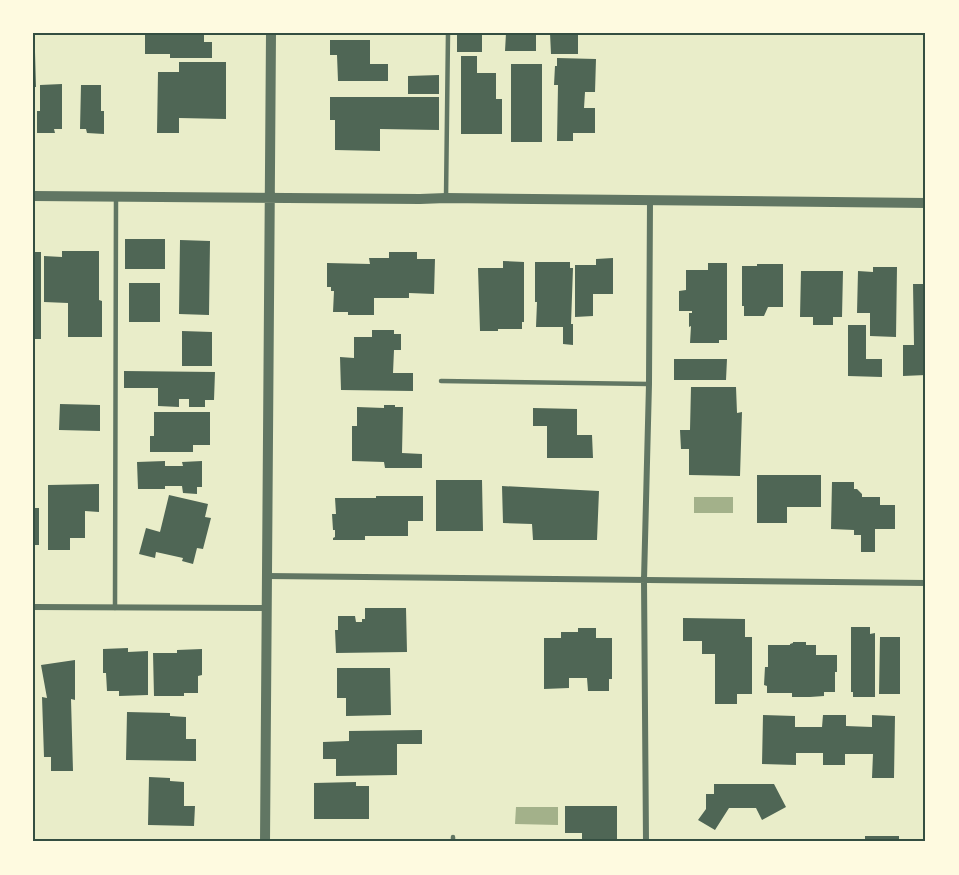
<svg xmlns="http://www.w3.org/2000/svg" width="959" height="875" font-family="Poppins,sans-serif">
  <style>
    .water { fill: #a3b18a }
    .building { fill: #4f6655 }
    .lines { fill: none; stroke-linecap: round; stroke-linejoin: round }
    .service { stroke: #617663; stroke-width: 4.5 }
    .minor { stroke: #617663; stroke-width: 6 }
    .tertiary { stroke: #617663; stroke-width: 10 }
    .neatline { fill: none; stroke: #344e41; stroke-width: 2 }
  </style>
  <rect width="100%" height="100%" fill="#e9edc9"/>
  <!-- water -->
  <path class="water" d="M694,497h39v16h-39z
    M516,807h42v18l-43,-1z"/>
  <!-- building -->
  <path class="building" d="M145,33h59v9h8v16h-42v-4h-25z
    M457,33h25v19h-25z
    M506,33h30v18h-31z
    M550,33h28v21h-27z
    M330,40h40v24h18v17h-50l-1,-26h-7z
    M33,52h2l1,35h-3z
    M461,56h16v17h19v26h6v35h-41z
    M557,58l39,1 -1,33h-10l-1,16h11v25h-22v8h-16l1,-56h-4l1,-19h2z
    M179,62h47v57l-47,-1v15h-22l1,-61h21z
    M511,64h31v78h-31z
    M439,75v19h-31v-18z
    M62,84v45h-8l1,4h-18v-22h3v-26z
    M81,85h20v26h3v23l-17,-1 -1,-4h-6z
    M330,97h109v33l-59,-1v22l-45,-1v-30h-5z
    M125,239h40v30h-40z
    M180,240l30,1 -1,74 -30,-1z
    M62,251h37v49l3,1v36h-34v-34l-24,-1v-46l18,1z
    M33,252h8v87h-8z
    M389,252h28v7h18l-1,35 -25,-1v5h-35v17h-26v-3h-15l1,-21h-3v-4h-4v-24l43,1 -1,-6h20z
    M613,258v36h-20v22l-18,1v-52h21v-6z
    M503,261l21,1v60h-2v7h-24v2h-18l-2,-63h25z
    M535,262h35v6h3l-2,56h2v21l-10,-1v-17h-27l1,-25h-2z
    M708,263h19v77h-8v3h-29l1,-17 -2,1v-14h3v-2h-13v-20l7,-1v-20h22z
    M757,264h26v43h-15l-4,9h-20v-10h-2v-40h15z
    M873,267h24l-1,70 -26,-1v-23h-13l1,-42 15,1z
    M801,271h42l-1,46h-9v8h-20v-8h-13z
    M129,283h31v39h-31z
    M913,284h13v91l-23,1v-31h11z
    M848,325h18v34h16v18l-34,-1z
    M372,330h22v4h7v16h-7l-1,23h20v18l-72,-1 -1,-33 14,1v-21h18z
    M182,331l30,1v34h-30z
    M674,359h53l-1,21h-52z
    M124,371l91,1 -1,28h-9v7h-16v-8h-10v8l-21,-1v-18h-34z
    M691,387h45l1,26 5,-1 -2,64 -51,-1v-26h-8l-1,-19h10z
    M60,404l40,1v26l-41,-1z
    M384,405h11v2h8l-1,46 20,1v14h-37l-1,-6 -32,-1v-35h5v-19l27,1z
    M533,408l44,1v26h15l1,23h-46v-32h-14z
    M154,412h56v33h-17v7h-43v-16h4z
    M165,461v5h18l-1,-4 20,-1v26h-5v7l-14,-1 -1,-7h-17v3h-27l-1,-27z
    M757,475h64v32h-34v16h-30z
    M436,480h46l1,51h-47z
    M832,482h22v7h3l5,5v3h18v8h15v24h-20v23h-14v-17h-7v-5l-23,-1z
    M99,484v28l-14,-1v27h-15v12h-22v-65z
    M502,486l97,5 -2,49h-64l-1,-16 -29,-1z
    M169,495l39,9 -3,13 6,1 -8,31 -6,-1 -4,16 -11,-3 1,-3 -27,-6 -1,6 -16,-4 7,-26 14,4z
    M376,496h47v25h-15v15h-43v4h-32v-2l2,-1v-7h-2l-1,-16h4l-1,-16h41z
    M33,508h6v37h-6z
    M365,608h41l1,44 -71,1 -1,-23h3v-14h17l1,6h6v-3h3z
    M683,618l62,1v18h7v57h-15v10h-22v-50h-13v-13h-19z
    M851,627h19v7l5,-1v64h-22v-5h-2z
    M578,628h18v10h16v41h-3v12h-21l-1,-13h-18v10l-25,1v-51h17v-6h17z
    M880,637h20v57h-21z
    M793,642h13v3h10v10h21v17h-2v20h-11v4l-14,1h-18v-4h-25v-7l-3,-1 1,-18h3v-22h22v-1l3,-1z
    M128,648v4l20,-1v44l-29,1v-5h-12l-1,-18h-3v-24z
    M202,649v26l-4,1v17h-14v3h-30l-1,-43h24v-3z
    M75,660v40l-4,-1 2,72h-22v-14h-7l-2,-60 5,1 -6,-33z
    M337,668h53l1,47 -45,1v-18h-9z
    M127,712l43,1v3l16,1v22h10v22l-70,-1z
    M763,715l32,1v11h27l1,-12h23v11l26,1v-12l23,1 -1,62h-22l1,-24h-28v11h-22v-12h-27v12l-34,-1z
    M422,730v14h-25v31l-61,1v-17h-13v-17l26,-1v-10z
    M149,777l21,1v3l14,1v24h11l-1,20 -46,-1z
    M356,782v4h13v33h-55v-36z
    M714,784h60l12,23 -24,13 -6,-12h-27l-14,22 -17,-10 8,-11v-15h8z
    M565,806h52v36h-35v-9h-17z
    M865,836h34v6h-34z"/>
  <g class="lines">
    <!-- service -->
    <path class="service" d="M446,198l2,-165
      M441,381l208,3
      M115,608l1,-411
      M453,842v-5"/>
    <!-- minor -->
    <path class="minor" d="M267,576l659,7
      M33,607l233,1
      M646,842l-2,-262 5,-196 1,-183"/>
    <!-- tertiary -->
    <path class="tertiary" d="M33,196l387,3 26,-1 480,5
      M265,842l6,-809"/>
  </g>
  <!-- border -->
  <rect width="959" height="875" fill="none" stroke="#fefae0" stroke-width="69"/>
  <rect x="34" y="34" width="890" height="806" class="neatline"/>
</svg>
